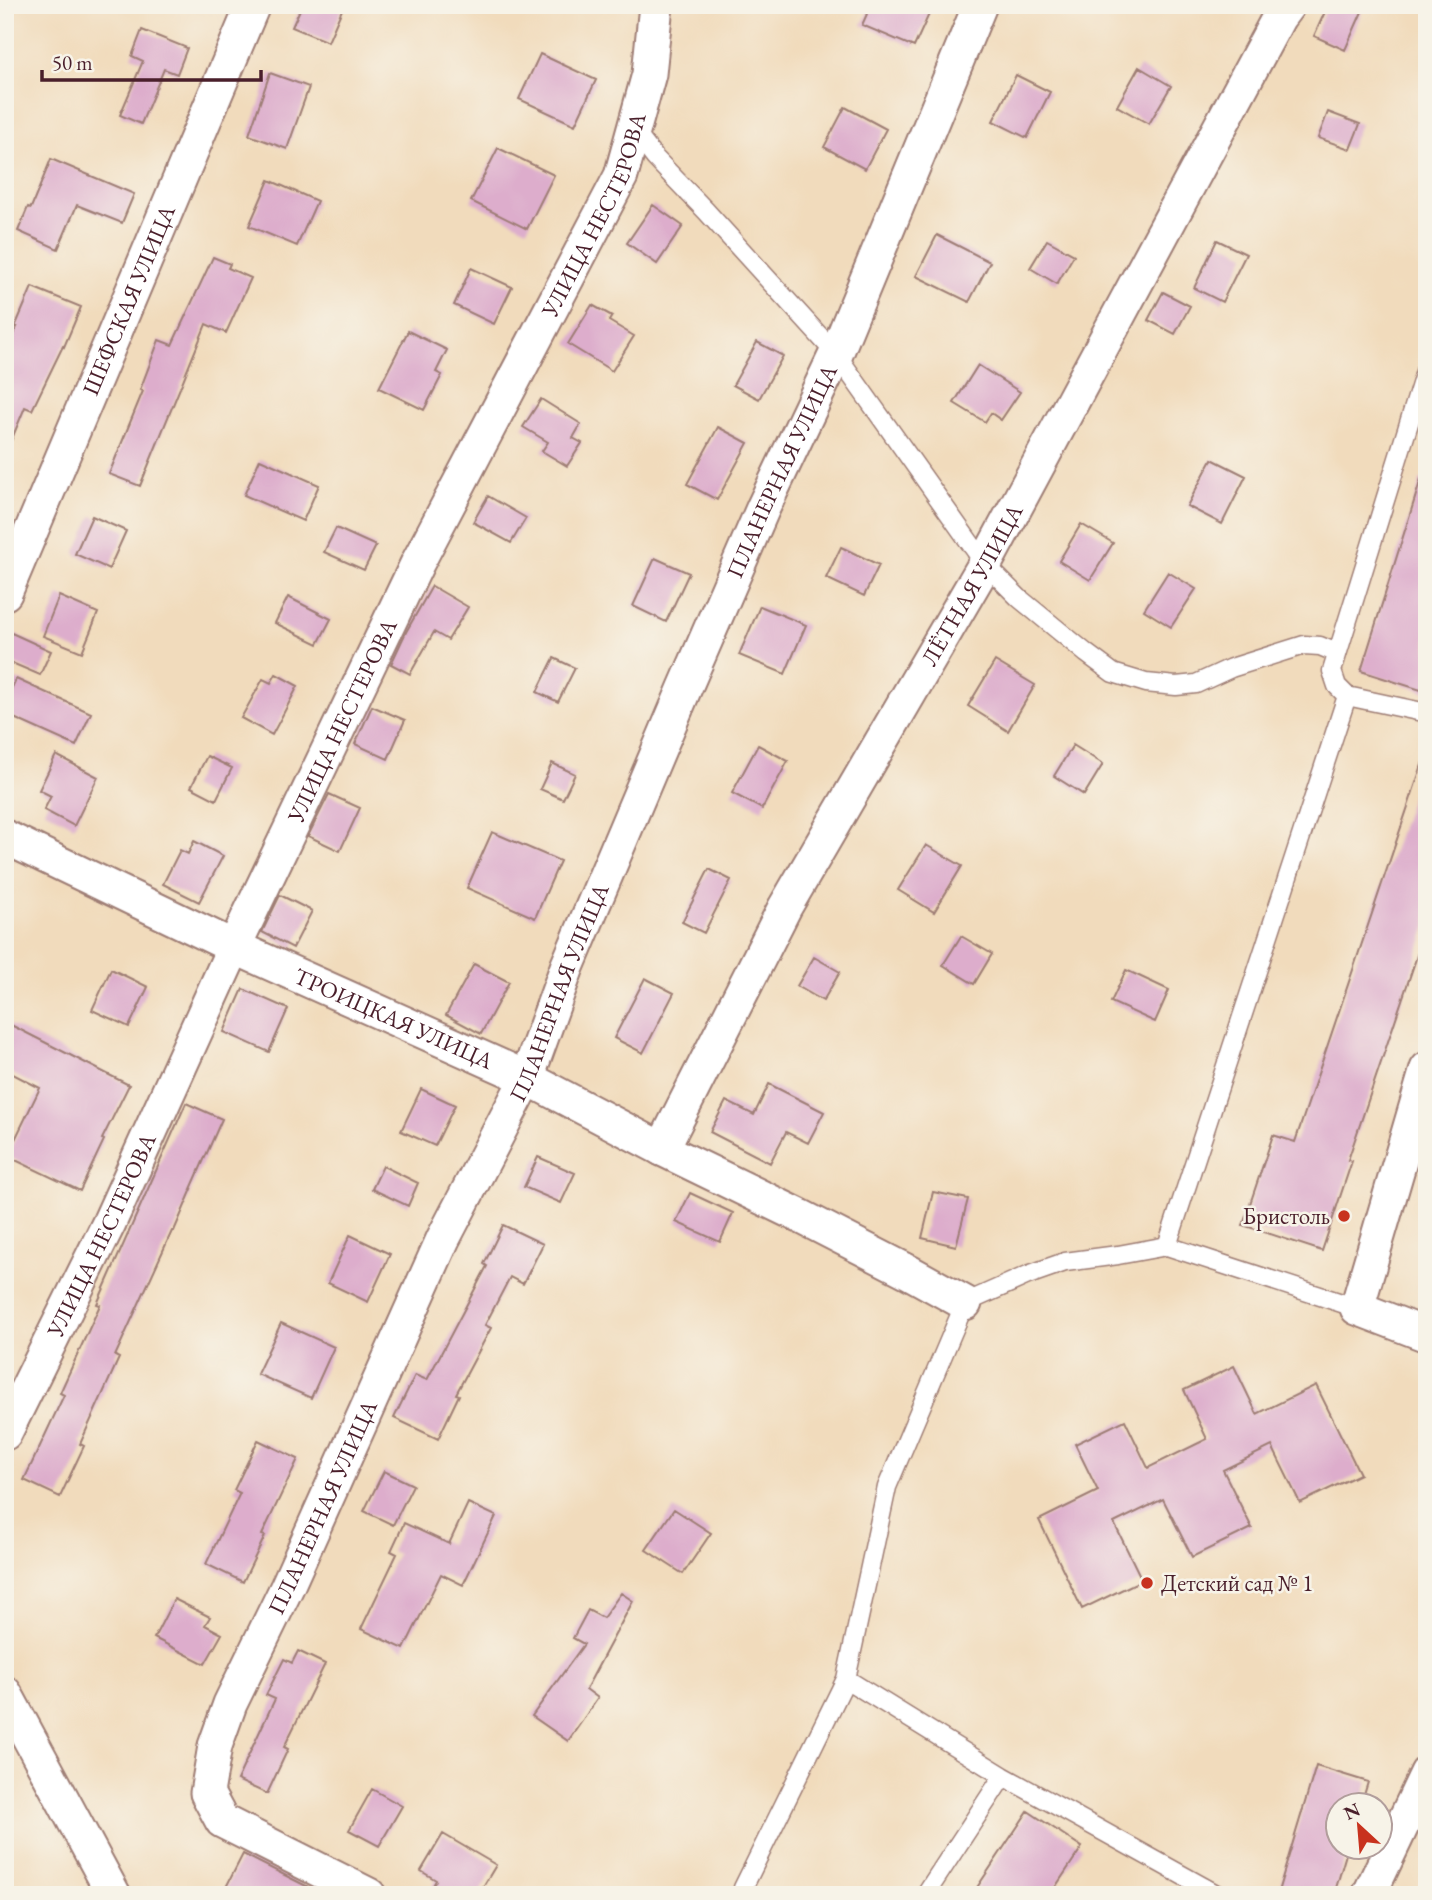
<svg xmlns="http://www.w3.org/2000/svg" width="1432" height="1900" font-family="'EB Garamond',serif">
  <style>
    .building { fill: #ddadcc }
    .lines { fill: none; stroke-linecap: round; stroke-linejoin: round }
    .service-casing { stroke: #9e7d74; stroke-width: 21 }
    .minor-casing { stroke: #9e7d74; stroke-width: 37 }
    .service { stroke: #fff; stroke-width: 18 }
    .minor { stroke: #fff; stroke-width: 33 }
    .poi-dot { fill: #c8321e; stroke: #f7f3e8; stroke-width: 2.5 }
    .labels { text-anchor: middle; stroke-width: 5; stroke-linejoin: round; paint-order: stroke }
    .street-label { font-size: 23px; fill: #4a1f2b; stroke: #f7f3e8 }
    .poi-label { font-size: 23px; fill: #4a1f2b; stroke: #f7f3e8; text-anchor: end }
  </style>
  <rect width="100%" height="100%" fill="#f7f3e8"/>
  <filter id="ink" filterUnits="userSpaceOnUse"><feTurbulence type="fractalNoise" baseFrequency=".0143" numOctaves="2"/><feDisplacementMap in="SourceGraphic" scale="14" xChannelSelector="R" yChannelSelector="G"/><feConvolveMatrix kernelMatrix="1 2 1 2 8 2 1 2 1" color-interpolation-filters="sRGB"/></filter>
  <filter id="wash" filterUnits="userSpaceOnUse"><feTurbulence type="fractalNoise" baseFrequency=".00686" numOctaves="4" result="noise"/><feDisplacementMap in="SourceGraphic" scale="28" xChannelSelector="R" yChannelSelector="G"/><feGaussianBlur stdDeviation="1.57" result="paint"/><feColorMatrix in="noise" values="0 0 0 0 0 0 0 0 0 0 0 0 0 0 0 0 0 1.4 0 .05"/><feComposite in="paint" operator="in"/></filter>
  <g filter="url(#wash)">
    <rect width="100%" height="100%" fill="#f1dbbc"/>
    <g id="blocks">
      <!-- building -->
      <path class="building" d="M302,5h42l-16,37 -36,-15z
        M871,5h43l16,7 -16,35 -52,-22z
        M1328,5h37l-20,45 -31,-14z
        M142,30l45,18 -10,26 -13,-5 -23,55 -21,-9 23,-54 -11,-5z
        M540,54l56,26 -21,45 -56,-26z
        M1139,67l32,19 -22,38 -32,-18z
        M270,73l39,14 -22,62 -38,-14z
        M1016,75l34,17 -23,46 -34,-17z
        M845,107l41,22 -21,40 -41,-22z
        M1328,112l32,12 -10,25 -32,-11z
        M498,148l56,27 -27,54 -56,-28z
        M51,159l83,35 -12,29 -45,-18 -19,44 -40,-18 10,-24 3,1z
        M269,180l48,21 -20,45 -48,-20z
        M653,205l30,21 -26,38 -30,-21z
        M937,235l53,27 -21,40 -53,-26z
        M1047,240l27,15 -17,29 -27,-16z
        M1217,240l29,14 -24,48 -28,-14z
        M213,257l17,7 -2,4 23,10 -25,55 -20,-9 -66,162 -31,-12 34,-83 -3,-1 19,-50 13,5z
        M471,268l41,19 -18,37 -40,-19z
        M32,287l49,20 -17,40 -1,-1 -31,64 -7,-3 -19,46 -1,-101 12,-25h-2z
        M1163,292l27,14 -15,28 -27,-14z
        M592,305l20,11 -3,5 25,15 -22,35 -44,-27z
        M408,331l39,19 -11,22 6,3 -18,35 -45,-22z
        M757,342l26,14 -24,43 -26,-14z
        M978,365l42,27 -19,28 -10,-7 -6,9 -31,-19z
        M541,399l40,25 -8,14 9,5 -15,23 -25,-15 6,-9 -25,-15z
        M718,427l30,16 -31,57 -30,-16z
        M260,459l59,26 -16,36 -59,-26z
        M1212,459l34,17 -24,48 -35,-18z
        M1421,479l6,1v212l-66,-21z
        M488,496l38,22 -15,25 -38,-21z
        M92,516l34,15 -17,38 -34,-15z
        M1081,524l32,19 -23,37 -31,-19z
        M336,528l40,18 -12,24 -40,-18z
        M841,547l38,18 -15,31 -38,-18z
        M655,558l34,15 -23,49 -33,-16z
        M1168,572l28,17 -25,38 -27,-17z
        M432,586l36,21 -20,33 -14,-8 -24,42 -19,-10 15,-32z
        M59,596l39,17 -16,39 -39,-16z
        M288,597l43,22 -13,25 -43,-21z
        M760,606l46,19 -21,49 -46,-19z
        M5,630l46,21 -11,24 -35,-15z
        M554,658l21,10 -17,34 -21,-10z
        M995,661l40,24 -27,46 -40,-25z
        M276,674l22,12 -26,49 -31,-17 22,-39 8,4z
        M16,679l75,34 -15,33 -71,-32v-12z
        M372,706l33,14 -17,39 -33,-15z
        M758,745l30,16 -26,48 -30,-16z
        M1073,745l30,19 -19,31 -30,-19z
        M56,755l42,22 -24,49 -30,-16 7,-14 -12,-6z
        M207,756l25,12 -16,32 -25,-13z
        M1423,762l4,1v163l-79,234 4,1 -30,90 -79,-26 30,-90 22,7z
        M552,763l23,11 -12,25 -23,-10z
        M329,794l31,14 -20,43 -32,-15z
        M492,832l68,29 -25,57 -68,-30z
        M194,841l29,15 -24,46 -36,-18 17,-34 8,4z
        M926,845l36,21 -28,46 -36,-22z
        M709,869l22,11 -27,53 -22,-11z
        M280,895l32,16 -19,37 -31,-16z
        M961,936l31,18 -18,30 -31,-19z
        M814,957l26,15 -17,29 -26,-15z
        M474,964l35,18 -28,52 -35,-19z
        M111,969l37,18 -19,40 -37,-17z
        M1126,970l43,20 -14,32 -44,-20z
        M645,978l29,15 -31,60 -29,-15z
        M243,989l45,20 -19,43 -45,-20z
        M5,1022l124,63 -27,54 2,1 -24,51 -73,-35 33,-68 -35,-18z
        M769,1084l55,28 -16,31 -22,-11 -16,31 -60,-31 16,-31 28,14z
        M421,1089l34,16 -20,41 -34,-15z
        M186,1103l36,16 -31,70h1l-18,42h-2l-57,125 4,2 -39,86 4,2 -24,51 -36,-17 40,-85 -4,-2 40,-88 -3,-1z
        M538,1157l37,16 -14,30 -37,-16z
        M383,1166l35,17 -10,23 -36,-17z
        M933,1192l35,7 -12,47 -34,-8z
        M690,1193l43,20 -13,29 -44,-20z
        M503,1225l40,19 -20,40 -13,-7 -25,48 6,3 -35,66 3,1 -21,44 -44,-21 21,-43 12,5 60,-114 -3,-2z
        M350,1235l40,19 -22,48 -40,-19z
        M281,1323l53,24 -23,51 -54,-24z
        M1234,1366l23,48 59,-29 44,89 -60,29 -28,-57 -49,24 29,58 -60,29 -29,-58 -49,24 28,57 -60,29 -43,-89 59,-29 -23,-47 50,-24 23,48 59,-29 -23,-49z
        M258,1440l40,19 -36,76 3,1 -22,46 -37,-18 34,-71 -6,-3z
        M384,1471l29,14 -20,40 -29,-14z
        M468,1503l28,13 -33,69 -22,-11 -37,75 -43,-20 36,-75 -6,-3 13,-28 45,21z
        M674,1509l37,24 -28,41 -37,-24z
        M621,1593l12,8 -47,88 12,9 -30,43 -36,-25 52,-72 -11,-6 15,-28 15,8z
        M174,1599l36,18 -5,8 17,9 -17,30 -51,-26z
        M298,1651l27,13 -41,83 4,2 -21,45 -30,-14 38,-81 -9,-4 18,-36 8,4z
        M1316,1766l52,16 -7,23h-23v42h10l-14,48h-57z
        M372,1789l30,17 -23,40 -30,-16z
        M1028,1811l54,36 -32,48h-78z
        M443,1834l53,31 -18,30h-50l8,-15 -15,-9z
        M243,1854l81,41h-102z"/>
    </g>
  </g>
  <g filter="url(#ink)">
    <use href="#blocks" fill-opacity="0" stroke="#9e7d74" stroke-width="2"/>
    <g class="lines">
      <defs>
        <path id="service" d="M634,131l21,27 51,53 130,143 149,210 34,34 67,55 27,20 33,10 30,3 20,-2 35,-16 73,-23 16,1 17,7
          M1427,365l-95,306 5,15 10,10 80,17
          M1167,1246l180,-550
          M846,1679l157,97 215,119
          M742,1895l1,-7 103,-209 41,-192 78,-184 63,-28 37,-13 53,-7 49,-9 190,62
          M925,1895l78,-119"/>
        <g id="minor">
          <path id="s1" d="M5,593l248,-588"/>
          <path id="s2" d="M5,837l229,110 293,131 135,71 138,67 109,56 56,31"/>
          <path d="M1427,1069l-70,239 70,27"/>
          <path id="s3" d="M662,1149l123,-242 200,-343 294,-547 9,-12"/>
          <path id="s4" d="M5,1433l104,-210 125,-276 184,-385 203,-386 28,-102 7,-69"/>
          <path d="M5,1693l109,202"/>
          <path id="s5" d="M369,1895l-147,-74 -15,-28 8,-47 15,-42 57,-117 156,-348 84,-161 40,-111 117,-277 79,-182 73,-154 144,-349"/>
          <path d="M1369,1895l58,-122"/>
        </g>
      </defs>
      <!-- service casing -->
      <use href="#service" class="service-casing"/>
      <!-- minor casing -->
      <use href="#minor" class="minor-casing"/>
      <!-- service -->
      <use href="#service" class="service"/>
      <!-- minor -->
      <use href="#minor" class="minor"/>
    </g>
  </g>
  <!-- markers -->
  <g class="poi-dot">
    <circle cx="1344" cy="1216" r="7"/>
    <circle cx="1147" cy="1583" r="7"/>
  </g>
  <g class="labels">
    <!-- street labels -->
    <g class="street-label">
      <text dy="8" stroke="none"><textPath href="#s4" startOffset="1354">УЛИЦА НЕСТЕРОВА</textPath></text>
      <text dy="8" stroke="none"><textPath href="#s1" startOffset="318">ШЕФСКАЯ УЛИЦА</textPath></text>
      <text dy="8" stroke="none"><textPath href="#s5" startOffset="1640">ПЛАНЕРНАЯ УЛИЦА</textPath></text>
      <text dy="8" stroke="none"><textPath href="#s3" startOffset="644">ЛЁТНАЯ УЛИЦА</textPath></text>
      <text dy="8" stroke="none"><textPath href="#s4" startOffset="788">УЛИЦА НЕСТЕРОВА</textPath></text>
      <text dy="8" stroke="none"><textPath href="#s5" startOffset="1073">ПЛАНЕРНАЯ УЛИЦА</textPath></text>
      <text dy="8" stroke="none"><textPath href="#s2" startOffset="429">ТРОИЦКАЯ УЛИЦА</textPath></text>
      <text dy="8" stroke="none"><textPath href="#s4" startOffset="220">УЛИЦА НЕСТЕРОВА</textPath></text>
      <text dy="8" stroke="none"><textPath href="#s5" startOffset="506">ПЛАНЕРНАЯ УЛИЦА</textPath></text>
    </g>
    <!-- poi labels -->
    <g class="poi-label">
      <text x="1330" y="1224">Бристоль</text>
      <text x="1161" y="1591" text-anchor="start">Детский сад № 1</text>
    </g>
  </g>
  <!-- margin -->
  <rect width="1432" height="1900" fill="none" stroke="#f7f3e8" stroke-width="28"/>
  <!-- north arrow -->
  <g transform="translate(1359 1826) rotate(334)"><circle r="33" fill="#f7f3e8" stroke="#b29e9c" stroke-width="2"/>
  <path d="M0-5L12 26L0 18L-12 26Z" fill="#c8321e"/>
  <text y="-10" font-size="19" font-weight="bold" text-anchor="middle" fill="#4a1f2b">N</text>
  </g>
  <!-- scale -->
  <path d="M42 70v10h219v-10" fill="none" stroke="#4a1f2b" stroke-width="3.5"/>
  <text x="52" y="70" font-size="21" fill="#4a1f2b" stroke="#f7f3e8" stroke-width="5" paint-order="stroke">50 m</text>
</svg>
